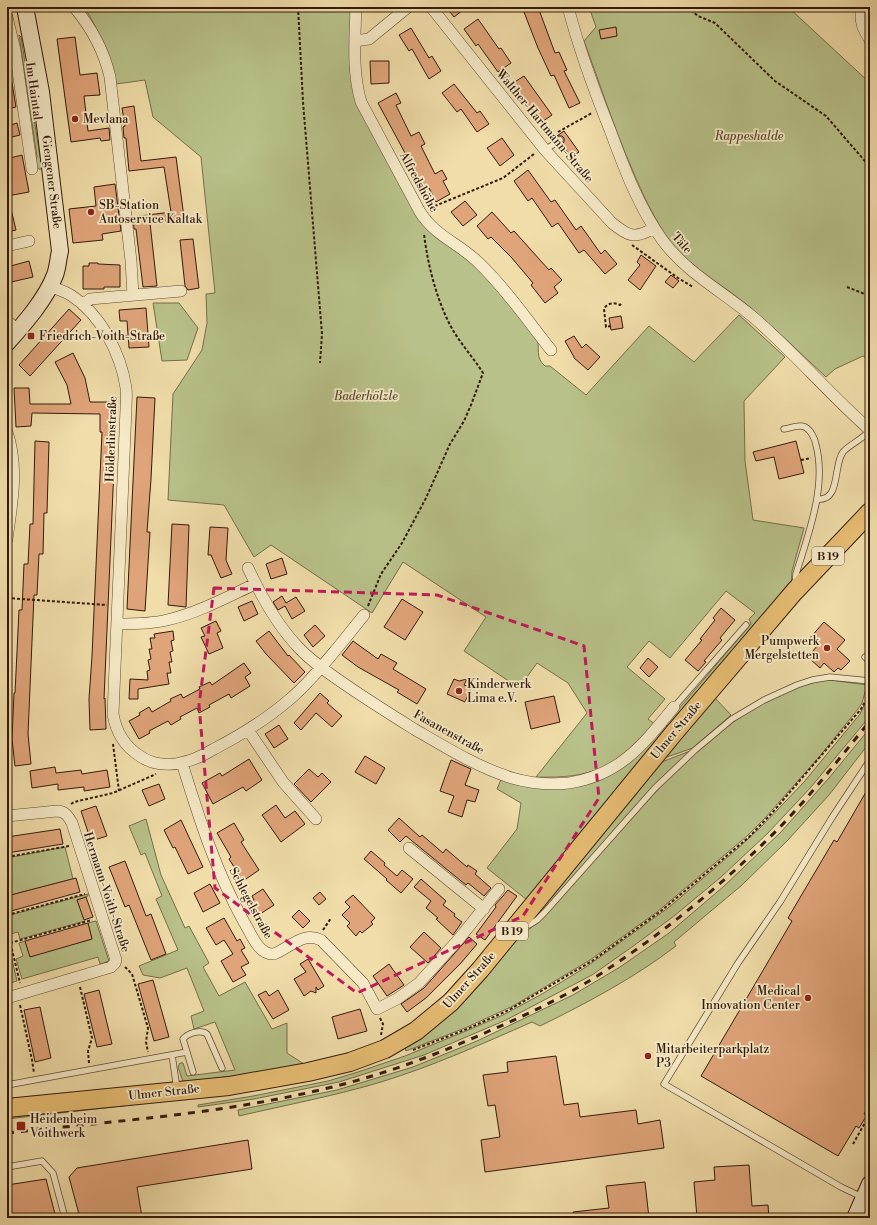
<svg xmlns="http://www.w3.org/2000/svg" width="877" height="1225" font-family="'Libre Bodoni',serif">
  <style>
    .green { fill: #b8c189; stroke: #756e4a }
    .building { fill: #e0a47a; stroke: #321a0c }
    .lines { fill: none; stroke-linecap: round; stroke-linejoin: round }
    .lane-casing { stroke: #624b33; stroke-width: 7 }
    .street-casing { stroke: #624b33; stroke-width: 12 }
    .secondary-casing { stroke: #321a0c; stroke-width: 18 }
    .primary-casing { stroke: #321a0c; stroke-width: 20 }
    .path { stroke: #321a0c; stroke-width: 2; stroke-dasharray: 3 2; stroke-linecap: butt }
    .lane { stroke: #f5e9c7; stroke-width: 5.5 }
    .street { stroke: #f5e9c7; stroke-width: 11 }
    .secondary { stroke: #f5e9c7; stroke-width: 16 }
    .primary { stroke: #e8be74; stroke-width: 18 }
    .rail { stroke: #321a0c; stroke-width: 3; stroke-dasharray: 7 7; stroke-linecap: butt }
    .marked { fill: none; stroke: #c2185b; stroke-width: 3; stroke-dasharray: 8 5; stroke-linejoin: round }
    .poi-dot { fill: #8f2418; stroke: #f5e9c7; stroke-width: 1.5 }
    .labels { text-anchor: middle; stroke-width: 3.5; stroke-linejoin: round; paint-order: stroke }
    .shield { fill: #f5e9c7; stroke: #6c5844; stroke-width: 1 }
    .shield-label { font-size: 11px; font-weight: bold; fill: #321a0c }
    .street-label { font-size: 12px; fill: #321a0c; stroke: #f5e9c7 }
    .poi-label { font-size: 12px; fill: #321a0c; stroke: #f5e9c7; text-anchor: start }
    .park-label { font-size: 12px; font-style: italic; fill: #5a4c32; stroke: #f5e9c7 }
  </style>
  <rect width="100%" height="100%" fill="#f0dda9"/>
  <filter id="stains"><feTurbulence type="fractalNoise" baseFrequency=".005" numOctaves="4"/><feColorMatrix values="0 0 0 0 .2 0 0 0 0 .09 0 0 0 0 .02 0 0 0 .5 -.17"/></filter>
  <radialGradient id="worn" r=".72"><stop offset=".6" stop-color="#630" stop-opacity="0"/><stop offset="1" stop-color="#630" stop-opacity=".3"/></radialGradient>
  <!-- green -->
  <path class="green" d="M84,7h268l-2,63 61,134 68,63 58,70c3,11 -2,21 8,29h5l36,29 63,-69 45,36 45,-47 46,42 -41,44 1,60 8,59 51,8 -12,43 -1,18 -123,138 -3,-2 86,-101 -2,-5 6,-6 -29,-22 -56,67 -21,-17 -22,26 38,32 -17,20 8,6c-36,42 -65,54 -120,52l51,-64 -19,-30 -31,-20 -18,25 -55,-37 22,-34 -83,-55 -31,51 -101,-68 -17,12 -30,-52 -56,-5 5,-106 29,-44 5,-27 -1,-29 9,-1 -14,-136 -48,-40 -8,-37 -29,4c-8,-27 -16,-53 -32,-77z
    M589,7h199l82,76v278l-7,-5 -28,13 -9,8c-26,-24 -51,-49 -79,-72 -24,-20 -54,-36 -75,-61 -17,-23 -29,-49 -40,-75 -18,-41 -32,-85 -48,-128l12,-14z
    M19,35l2,2 21,132h-3l-4,-2 -1,-4 3,-6z
    M153,303h26l19,25 -11,32 -25,1z
    M830,680l37,5 -5,18 -4,6 -39,48 -54,61 -18,18 -90,76 -67,48 -77,46 -48,22 -59,23 -1,-4 111,-110 10,-5 16,-14c25,-28 50,-55 75,-83 48,-54 98,-112 167,-142 15,-6 29,-12 46,-13z
    M870,693v23l-59,71 -43,46 -47,44 -47,39 -42,31 -40,28 -86,45 -82,35 -85,27 -85,17 -56,8v-2l55,-9 75,-15 30,-9 47,-16 61,-25 37,-16 39,-21 44,-27 82,-59 68,-58 25,-23 43,-45 56,-68z
    M714,697l17,18 -38,33 -32,11z
    M663,728l3,2 -139,170 -40,-32 30,-39 4,-26 -24,-14 5,-12 84,5z
    M870,728v14l-41,53 -42,46 -45,44 -68,57 2,4c-42,32 -89,57 -136,80l-8,-4c-50,22 -99,44 -151,60 -47,14 -95,23 -142,34l-1,-6 99,-20 76,-23 64,-26 96,-46 47,-28 49,-34 54,-46 58,-55 48,-54z
    M690,751l-142,154 -13,12 124,-154z
    M146,819l15,56 24,53 4,-2 20,37 -6,4 16,29 26,-14 27,47 15,-6v30l17,11 -61,11 -60,7 -5,-15 2,-4h3l4,13 48,-6 -20,-48 -21,7 -3,-13 13,-5 -17,-43 -27,10 -17,-3 -4,-9 39,-16 -22,-51 6,-3 -17,-43 -4,2 -12,-29z
    M65,847l8,32 -66,17 4,15 -4,1v-54z
    M88,894v2l-11,4 8,21 -65,18 -2,-7 -8,2 -3,-18z
    M96,921l13,40 -9,3 -2,-7 -76,22 -6,-20 7,-3 -4,-13 6,-2 5,15 62,-17 -4,-16z
    M7,938l10,43 -10,3z
    M262,1089l-16,3 -239,27v-3z"/>
  <!-- building -->
  <path class="building" d="M446,7h21l-13,10z
    M522,7h16l17,46 4,-1 8,18 -3,1 16,32 -11,5 -15,-33 -3,1 -13,-28z
    M478,19l21,30 2,-1 10,15 -13,9 -20,-28 -2,2 -12,-17z
    M616,27l1,9 -16,3 -2,-9z
    M411,28l18,30 3,-2 9,15 -12,8 -17,-30 -3,2 -10,-16z
    M75,37l5,38 17,-2 3,22 -16,1 4,35 21,-3 1,12 -9,1 -1,-3 -29,4 -14,-103z
    M370,61h19v22l-18,1z
    M524,76l28,39 -13,9 -29,-39z
    M7,77h4l5,30 -9,2z
    M454,84l23,29 3,-2 9,13 -12,8 -16,-23 -4,3 -15,-19z
    M396,93l5,10 -5,2 15,31 8,-4 6,12 -4,2 14,28 7,-4 5,9 -4,2 7,13 -14,8 -7,-14 -4,2 -47,-87z
    M134,106l7,55 35,-4 7,53 1,9 -34,4 7,63 -14,1 -7,-58h-2l-1,-12 38,-5 -7,-45 -35,4 -3,-33h-2l-1,-11 2,-1 -3,-18z
    M17,123l3,12 -8,2 -4,-11z
    M564,131l15,21 -8,5 -9,-13 2,-2v-4l-2,-2h-5z
    M502,138l12,17 -14,11 -13,-18z
    M22,155l7,37 -22,4v-10l3,-1 -3,-21h4l-1,-6z
    M528,170l23,32 4,-2 21,30 5,-4 20,28 4,-4 12,14 -12,10 -21,-24 -5,3 -21,-30 -6,4 -20,-29 -4,3 -14,-20z
    M115,184l6,47 -19,3 1,6 -30,3 -4,-34 27,-3 -2,-19z
    M465,201l12,14 -14,11 -12,-14z
    M7,205h3l6,25 -9,2z
    M492,212l19,21 3,-2 35,39 2,-2 11,12 -8,7 4,6 -13,10 -14,-18 2,-2 -22,-26 -20,-20 -3,2 -11,-13z
    M193,239l6,49 -11,2 -3,-4 -5,-46z
    M641,255l15,11 -16,24 -12,-10 12,-15 -3,-3z
    M29,261l4,16 -26,6v-16z
    M89,263h9v1l22,1v22h-16v2h-21v-23h6z
    M671,275l8,6 -6,7 -8,-6z
    M146,308l3,39 -20,1 -2,-27h-7l-1,-11z
    M69,309l12,11 -51,56 -11,-11z
    M621,316l2,12 -12,2 -2,-12z
    M574,336l8,12 4,-4 14,13 -12,13 -14,-12v-1l-9,-16z
    M73,353l12,25 5,24h25v42l-11,255 1,-1 1,31 -16,1 -1,-31 3,-43 10,-224h-2v-18l-68,-1 -1,13 -15,1 -2,-39h15l1,16h41l-4,-19 -12,-23z
    M137,397l18,1 -4,81 -4,53h3l-5,79 -18,-2z
    M35,441l14,1 -2,71h-3l-1,41h-4l-2,41h-3l-6,139 3,30 -16,2 -3,-27 2,-46h1l4,-83h3l2,-46h4l2,-40h3z
    M796,441l8,32 -25,6 -5,-22 -18,4 -3,-9z
    M172,524l17,1 -3,82 -18,-2z
    M210,527l18,1 -2,32 6,14 -11,4 -10,-23h-3z
    M282,558l5,16 -16,5 -5,-15z
    M282,596l4,7 10,-6 9,14 -13,8 -7,-13 -7,4 -5,-8z
    M402,599l21,13 -18,28 -21,-13z
    M252,601l6,13 -14,7 -6,-14z
    M721,608l14,12 -15,18 2,2 -18,21 2,1 -8,9 -13,-11 17,-20 -2,-1 15,-19 -2,-2z
    M216,621l5,10 -4,2 6,15 -14,6 -8,-17 4,-1 -4,-8z
    M824,622l21,18 -8,9 13,12 -9,9 -3,-2 -4,4 -10,-9 -4,5 -12,-11 9,-11 -8,-7z
    M315,625l10,11 -12,11 -9,-12z
    M173,631l1,9 -3,1 2,10 -3,1 2,10h-3l2,11h-4l2,11 -31,5v10h-9l1,-20 18,1 -1,-9 3,-1 -2,-10 3,-1 -2,-10h3l-2,-11h5l-1,-4z
    M269,631l19,25 1,-1 16,17 -11,11 -28,-29 -10,-13z
    M353,641l25,18 3,-5 16,9 -4,6 33,20 -9,15 -20,-12 2,-2 -41,-23 -16,-12z
    M648,658l10,9 -9,10 -9,-9z
    M244,663l7,10 -6,4 5,9 -19,12 -2,-4 -20,11 1,2 -11,6 -2,-5 -17,9 1,2 -10,6 -3,-4 -19,10 1,2 -11,6 -10,-18 11,-6 -1,-2 10,-6 3,5 19,-11 -1,-2 11,-5 2,4 17,-9 -1,-2 11,-5 2,3z
    M454,679l5,2 8,-2 -3,6 7,3 -6,14 -18,-8z
    M320,693l9,8 -2,2 15,13 -10,11 -16,-14 -15,17 -7,-7z
    M554,696l6,26 -29,7 -6,-27z
    M279,725l9,14 -14,9 -9,-14z
    M365,756l20,12 -9,16 -21,-12z
    M249,759l13,21 -16,11 -3,-4 -30,17 -11,-21 18,-10 2,3z
    M451,760l20,9 -6,16 14,5 -4,12 -8,-2 -5,17 -14,-5 6,-16 -14,-5z
    M55,767l1,6 25,-3 1,4 25,-4 3,17 -26,4v-4l-26,3v-6l-26,4 -2,-17z
    M309,769l9,8 4,-4 9,9 -20,20 -17,-18z
    M159,784l6,15 -16,7 -7,-16z
    M870,785v318l-6,11 3,1 -8,13 -3,-2 -18,30 -137,-80 91,-155 -4,-3 46,-78 3,2z
    M276,805l9,13 10,-7 10,13 -24,18 -19,-27z
    M96,806l11,30 -16,5 -10,-30z
    M399,818l21,19 2,-2 21,18 3,-4 21,18 1,-2 9,6 -2,3 16,14 -7,8 -16,-13 -2,2 -60,-49 -6,6 -12,-12z
    M181,820l22,47 -15,7 -13,-27 -2,1 -9,-18z
    M234,823l10,17 -3,2 18,28 -16,11 -14,-22 2,-2 -14,-24z
    M60,829l3,15 -56,9v-16z
    M371,851l14,12 -1,2 13,11 5,-6 11,9 -12,14 -15,-13 1,-1 -23,-20z
    M125,861l21,55 5,-2 15,40 -15,6 -22,-55 -4,2 -16,-40z
    M76,878l4,14 -69,19 -4,-15z
    M421,879l25,22 -3,4 12,9 -1,2 8,6 -9,13 -17,-16 2,-1 -12,-10 5,-7 -17,-14z
    M210,884l10,19 -17,9 -9,-19z
    M263,889l11,16 -17,11 -8,-13 5,-3 -2,-4z
    M508,890l9,6 -32,44 -9,-6 20,-27 -1,-2z
    M320,892l6,7 -7,6 -6,-7z
    M353,895l22,23 -4,4 2,2 -11,9 -2,-2 -4,5 -9,-10 3,-3 -8,-8 8,-8 -5,-5z
    M86,897l7,20 -9,3 -7,-20z
    M299,910l11,11 -7,7 -11,-11z
    M224,918l13,23 3,-2 5,9 -4,2 8,13 -8,4 5,8 -13,7 -12,-21 12,-7 -9,-14 -8,5 -10,-17z
    M88,923l4,16 -62,18 -5,-16z
    M424,932l17,16 -13,15 -18,-16z
    M469,937l8,7 -16,19 -35,35 -19,14 -6,-8 23,-16z
    M308,959l16,27 -6,4 -2,-3v6l-5,-2 -7,5 -10,-17 12,-7 -6,-8z
    M389,964l15,21 -17,11 -14,-20z
    M153,980l16,57 -15,4 -16,-57z
    M99,990l13,54 -15,3 -13,-53z
    M278,990l11,20 -16,9 -15,-24 8,-4 3,5z
    M40,1007l11,51 -16,4 -11,-52z
    M360,1009l7,22 -29,8 -6,-22z
    M556,1056l8,49 14,-2 2,14 56,-7 2,14 22,-4 4,28 -179,24 -4,-32 19,-3 -5,-32 -7,1 -5,-31 25,-3 -1,-10z
    M248,1140l4,29 -115,18 5,30 -10,1h-52l-11,-41 8,-9z
    M749,1165l3,41 16,-1 1,13h-72l-3,-36 21,-2 -1,-13z
    M46,1179l10,39h-49v-33z
    M645,1182l4,36h-75l-1,-6 36,-4 -3,-22z"/>
  <g class="lines">
    <defs>
      <path id="lane" d="M545,150l15,-10
        M784,429c7,-1 15,-5 21,-2 6,3 10,12 11,18 11,41 -8,90 -20,129l-1,10
        M817,499c24,3 16,-34 26,-47 7,-8 19,-12 27,-22
        M865,657l5,5
        M674,707l72,-82
        M523,923l6,2 8,-5 8,-8 110,-124 40,-38 37,-31 32,-19 33,-15 15,-5 18,-3 40,4
        M172,1055l5,34
        M193,1072l-10,-33c5,-6 18,-10 24,-5l15,34
        M7,1085l180,-33
        M7,1167l35,-6 11,12 12,45
        M864,1198l-23,-11 -177,-103 74,-121 42,-61 53,-86 37,-56"/>
      <path id="street" d="M74,7c17,20 30,44 36,70l21,184 2,34
        M356,7c-1,32 -4,64 5,95l59,110c16,25 39,31 59,51 27,26 49,58 72,87
        M431,7l114,143 67,73c17,14 23,16 42,5
        M568,7c11,42 26,83 42,123 14,38 29,78 53,111 25,33 59,50 90,76 41,35 76,77 117,113
        M862,7c-3,14 1,22 8,33
        M7,17l8,33 17,119
        M355,41l14,-2 39,-32
        M7,246l22,-5
        M49,286c8,3 16,5 23,10 29,19 49,58 54,92 1,7 0,14 0,21l-13,305c3,18 11,32 27,42 11,8 27,10 40,7 12,-2 24,-8 34,-14 27,-14 53,-30 76,-50 19,-16 34,-35 49,-53 9,-11 17,-21 25,-31
        M83,305l7,-6 91,-8
        M7,321l11,9
        M7,432c12,34 5,72 0,107
        M248,568c13,28 28,56 50,79 13,14 29,25 45,36 23,16 47,31 71,46 31,18 63,38 98,49 17,5 38,7 57,5 51,-8 74,-38 105,-76
        M118,624c16,0 33,0 49,-4 31,-7 60,-23 88,-36
        M248,730l35,52 33,37
        M182,763c17,55 34,109 62,159 7,11 14,33 30,32 16,-6 29,-23 47,-14l42,43 14,26 20,-10 22,-16 39,-43 41,-51
        M7,816l50,-5c8,0 11,5 15,12l44,137 -1,3 -4,4 -104,31
        M409,848l75,61"/>
      <path id="secondary" d="M7,343c17,-19 39,-44 48,-68 3,-8 3,-16 5,-24l-19,-159 -16,-85
        M855,1218l15,-34"/>
      <path id="primary" d="M7,1108l222,-22 79,-14 42,-10 35,-13 31,-18 35,-29 29,-32 193,-236 121,-142 76,-80"/>
    </defs>
    <!-- lane casing -->
    <use href="#lane" class="lane-casing"/>
    <!-- street casing -->
    <use href="#street" class="street-casing"/>
    <!-- secondary casing -->
    <use href="#secondary" class="secondary-casing"/>
    <!-- primary casing -->
    <use href="#primary" class="primary-casing"/>
    <!-- path -->
    <path class="path" d="M298,7l5,95 19,232 -2,29
      M687,7l11,9 17,7 60,58 51,35 44,51
      M788,7l34,4 28,-1
      M558,132l34,-19
      M430,208l73,-30 31,-24
      M632,245l46,33 15,9
      M847,287l23,9
      M611,326l-5,1 -2,-18c3,-6 10,-7 16,-4l2,-2
      M119,336h9
      M801,460l10,-2
      M7,598l100,7
      M368,606l13,-32 21,-31 24,-45 24,-54 14,-23 7,-16 12,-32c-10,-16 -24,-31 -33,-48 -14,-28 -22,-59 -26,-91
      M113,744l6,47
      M71,804l3,-2 39,-9 43,-19
      M7,857l62,-11
      M7,915l78,-21
      M7,929l13,54
      M323,930l8,-12
      M10,943l82,-23
      M125,967l7,7 16,54 -2,14 2,10
      M80,987l12,51 -4,13 1,12
      M20,1005l12,55 2,13
      M380,1018l3,6 -2,11
      M413,1050l54,-21 42,-19 83,-49 69,-50 88,-74 23,-24 89,-104 5,-9 3,-12
      M853,1144l17,-30"/>
    <!-- lane -->
    <use href="#lane" class="lane"/>
    <!-- street -->
    <use href="#street" class="street"/>
    <!-- secondary -->
    <use href="#secondary" class="secondary"/>
    <!-- primary -->
    <use href="#primary" class="primary"/>
    <!-- rail -->
    <path class="rail" d="M7,1133c107,-12 216,-19 321,-45 55,-13 108,-33 159,-56 37,-16 73,-33 107,-54 63,-40 122,-88 175,-140 37,-36 68,-77 101,-117"/>
  </g>
  <!-- marked area -->
  <path class="marked" d="M214,588l223,7 147,51 15,152 -76,118 -166,77 -142,-105 -16,-183z"/>
  <!-- markers -->
  <g class="poi-dot">
    <circle cx="75" cy="119" r="4"/>
    <circle cx="91" cy="212" r="4"/>
    <rect x="27" y="332" width="8" height="8" rx="2"/>
    <circle cx="827" cy="648" r="4"/>
    <circle cx="459" cy="691" r="4"/>
    <circle cx="808" cy="998" r="4"/>
    <circle cx="648" cy="1056" r="4"/>
    <rect x="16" y="1121" width="10" height="10" rx="2"/>
  </g>
  <g class="labels">
    <!-- shield labels -->
    <g class="shield">
      <rect x="812" y="547" width="32" height="18" rx="3"/>
      <rect x="496" y="922" width="32" height="18" rx="3"/>
    </g>
    <g class="shield-label">
      <text x="828" y="560">B 19</text>
      <text x="512" y="935">B 19</text>
    </g>
    <!-- street labels -->
    <g class="street-label">
      <text transform="translate(34 91) rotate(82)" y="4">Im Haintal</text>
      <text transform="translate(545 126) rotate(50)" y="4">Walther-Hartmann-Straße</text>
      <text transform="translate(52 182) rotate(83)" y="4">Giengener Straße</text>
      <text transform="translate(419 182) rotate(61)" y="4">Alfredshöhe</text>
      <text transform="translate(682 243) rotate(49)" y="4">Täle</text>
      <text transform="translate(111 439) rotate(-88)" y="4">Hölderlinstraße</text>
      <text transform="translate(676 730) rotate(-50)" y="4">Ulmer Straße</text>
      <text transform="translate(449 732) rotate(29)" y="4">Fasanenstraße</text>
      <text transform="translate(107 892) rotate(72)" y="4">Hermann-Voith-Straße</text>
      <text transform="translate(251 903) rotate(62)" y="4">Schlegelstraße</text>
      <text transform="translate(469 980) rotate(-48)" y="4">Ulmer Straße</text>
      <text transform="translate(164 1092) rotate(-6)" y="4">Ulmer Straße</text>
    </g>
    <!-- poi labels -->
    <g class="poi-label">
      <text x="83" y="123">Mevlana</text>
      <text x="99" y="209">SB-Station<tspan x="99" dy="14">Autoservice Kaltak</tspan></text>
      <text x="39" y="340">Friedrich-Voith-Straße</text>
      <text x="819" y="645" text-anchor="end">Pumpwerk<tspan x="819" dy="14">Mergelstetten</tspan></text>
      <text x="467" y="688">Kinderwerk<tspan x="467" dy="14">Lima e.V.</tspan></text>
      <text x="800" y="995" text-anchor="end">Medical<tspan x="800" dy="14">Innovation Center</tspan></text>
      <text x="656" y="1053">Mitarbeiterparkplatz<tspan x="656" dy="14">P3</tspan></text>
      <text x="30" y="1123">Heidenheim<tspan x="30" dy="14">Voithwerk</tspan></text>
    </g>
    <!-- park labels -->
    <g class="park-label">
      <text x="749" y="140">Rappeshalde</text>
      <text x="366" y="400">Baderhölzle</text>
    </g>
  </g>
  <!-- margin -->
  <rect width="877" height="1225" fill="none" stroke="#f0dda9" stroke-width="24"/>
  <rect x="8" y="8" width="861" height="1209" fill="none" stroke="#321a0c" stroke-width="2"/>
  <rect x="12" y="12" width="853" height="1201" fill="none" stroke="#321a0c"/>
  <rect width="100%" height="100%" filter="url(#stains)"/>
  <rect width="100%" height="100%" fill="url(#worn)"/>
</svg>
